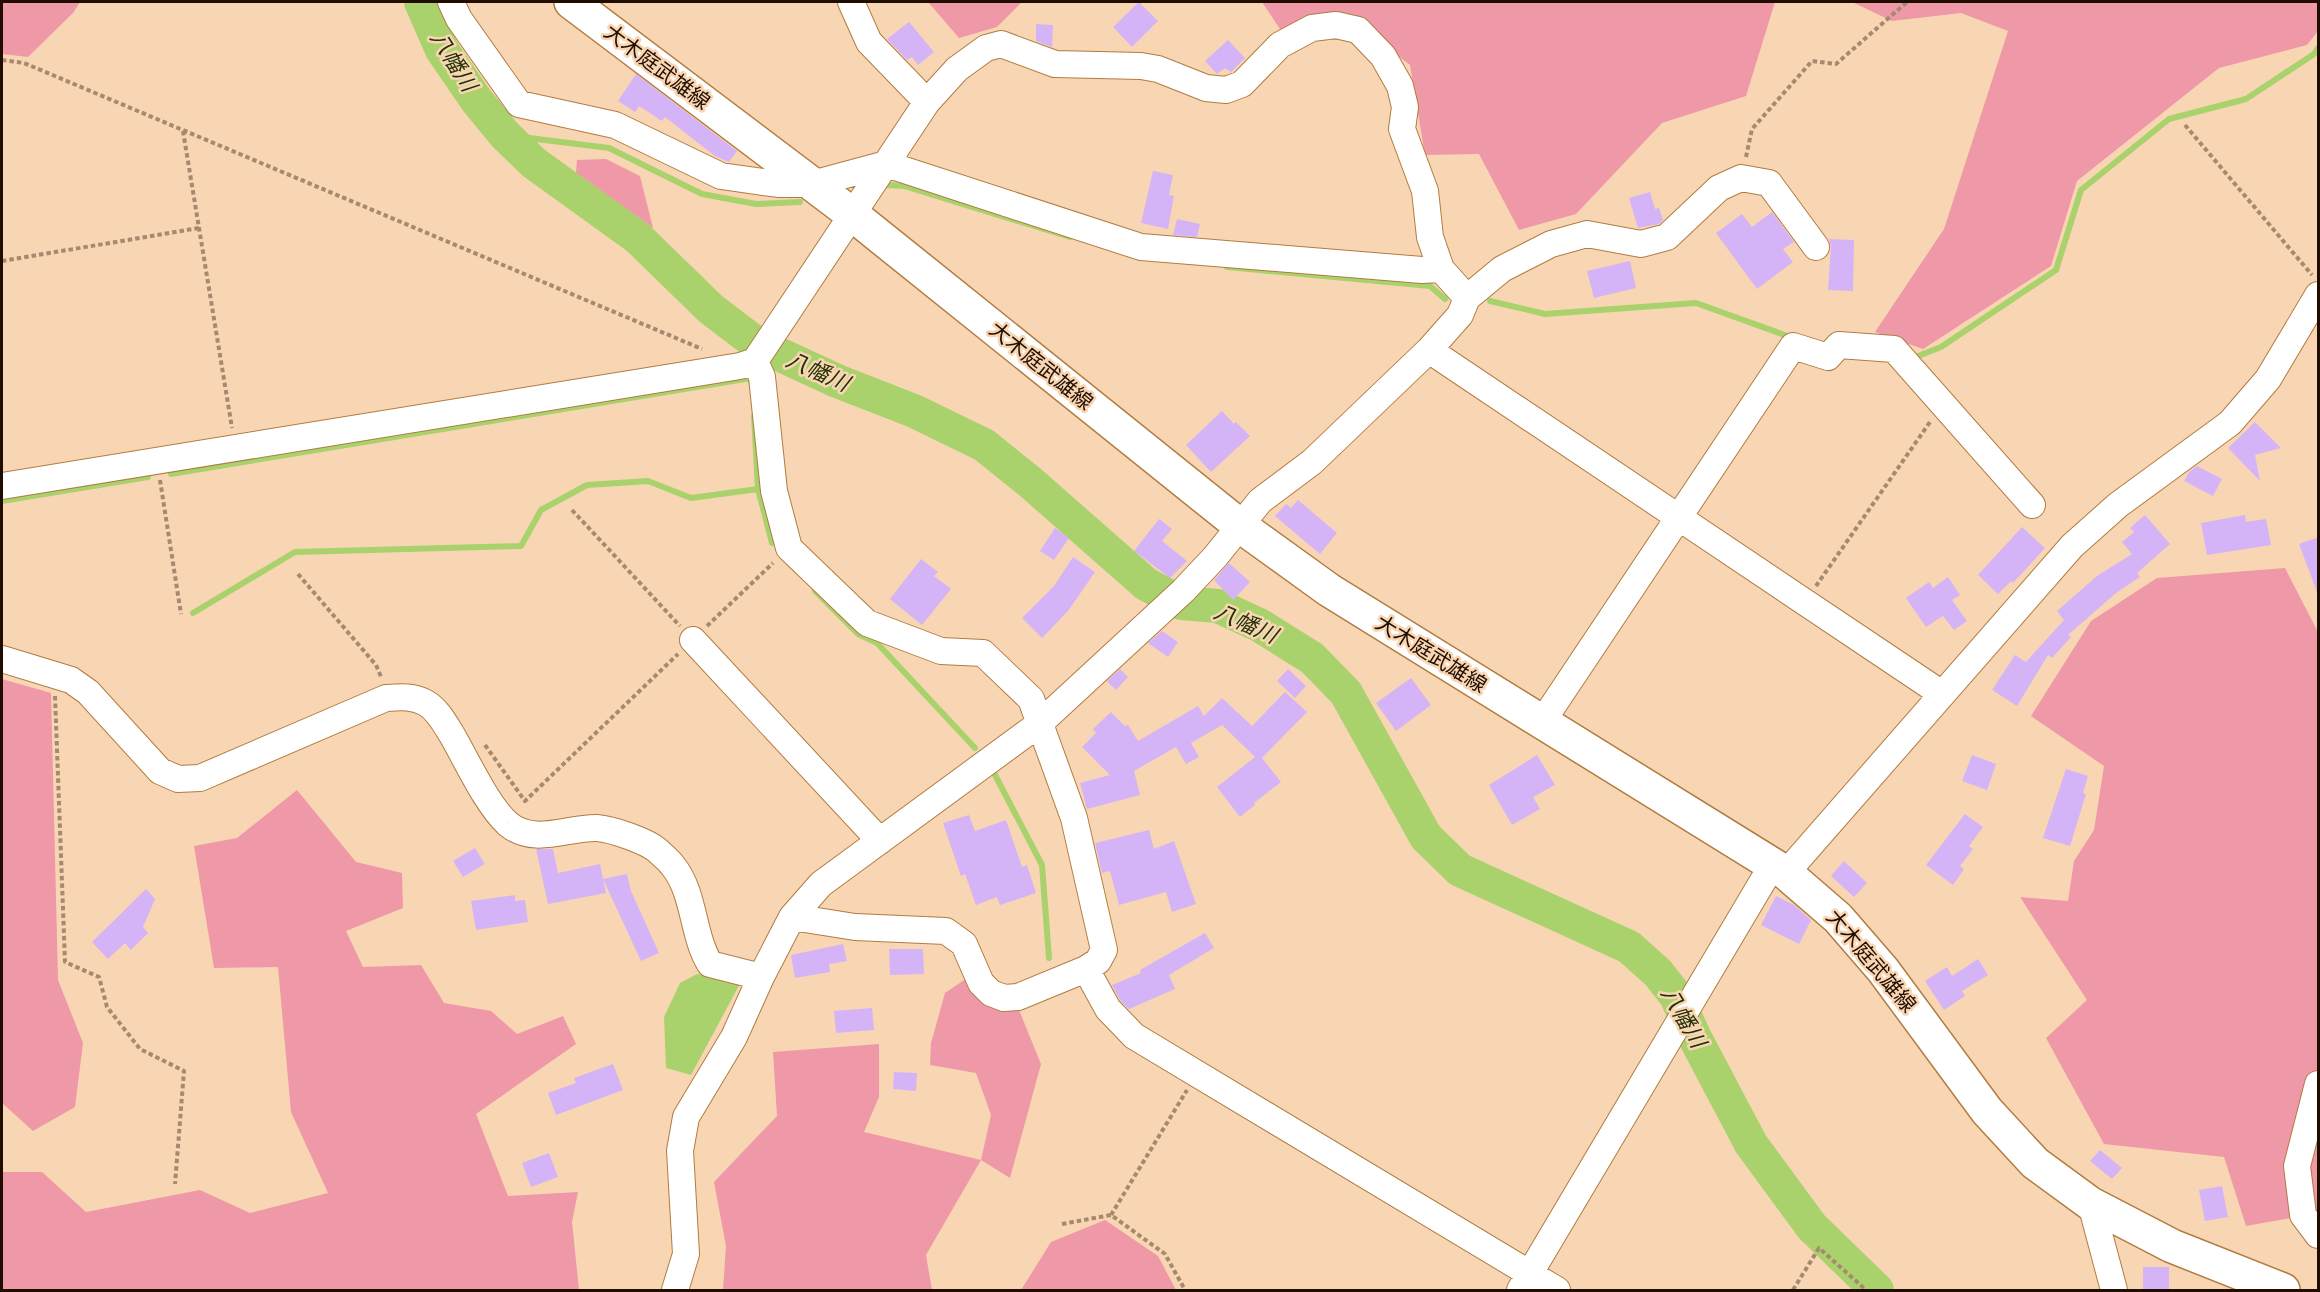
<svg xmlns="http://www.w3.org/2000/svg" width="2320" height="1292" font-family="Ubuntu,'Noto Sans JP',sans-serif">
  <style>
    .green { fill: #ee98a8 }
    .water { fill: #a9d26d }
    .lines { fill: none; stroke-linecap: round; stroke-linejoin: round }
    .stream { stroke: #a9d26d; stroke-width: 6 }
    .river { stroke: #a9d26d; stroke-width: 34 }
    .building { fill: #d5b3f7 }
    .minor-casing { stroke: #b17c40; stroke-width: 28 }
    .major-casing { stroke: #b17c40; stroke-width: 36 }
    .path { stroke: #a6896e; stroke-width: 4; stroke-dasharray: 4.5 3; stroke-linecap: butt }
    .minor { stroke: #fff; stroke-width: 26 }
    .major { stroke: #fff; stroke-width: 33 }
    .labels { text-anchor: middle; stroke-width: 5; stroke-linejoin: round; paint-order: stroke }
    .street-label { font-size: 21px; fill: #210d00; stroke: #f9d6b3 }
    .water-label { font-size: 22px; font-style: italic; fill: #233207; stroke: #f9d6b3 }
  </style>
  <rect width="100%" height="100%" fill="#f9d6b3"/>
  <!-- green -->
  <path class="green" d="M2,2h78l-7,11 -45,44 -26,-3z
    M928,2h94l-25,25 -38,11z
    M1262,2h513l-29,94 -84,27 -86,91 -57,16 -40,-76 -54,1 -15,-90 -61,-47 -67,14z
    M1852,2h466v29l-11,14 -88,23 -142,113 -26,85 -128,83 -48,-17 69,-103 64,-198 -47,-18 -69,8z
    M606,159l34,17 13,52 -77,-55 1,-13z
    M2285,568l33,64v596l-16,-12 -56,10 -22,-69 -120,-13 -58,-106 41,-38 -67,-103 48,4 6,-40 20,-31 10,-64 -73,-50 60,-95 66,-43z
    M2,679l49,14 7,287 25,63 -8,64 -42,24 -31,-28z
    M297,790l59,72 46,11 1,35 -57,23 17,36 58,-2 23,38 47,8 26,23 46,-18 13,28 -100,70 32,82 70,-4 -6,30 7,68h-577v-118h40l44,40 114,-22 50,23 78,-20 -37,-81 -13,-145 -64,1 -20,-122 43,-8z
    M967,978l16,26 36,6 22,54 -31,114 -29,-18 -55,95 6,35h-209l3,-44 -12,-64 63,-66 -4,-64 106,-8v53l-15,35 117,28 10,-45 -15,-42 -46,-8 1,-22 14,-50z
    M1105,1220l53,36 18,34h-155l30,-48z"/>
  <!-- water -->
  <path class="water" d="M697,974l45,6 -51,95 -25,-7 -2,-51 16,-34z"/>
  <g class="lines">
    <!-- stream -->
    <path class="stream" d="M505,135l104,13 93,46 54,10 44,-2
      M886,185l18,1 166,51
      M1227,267l203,19 15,13
      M1490,301l55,13 151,-11 97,35
      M1913,358l28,-11 115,-77 25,-80 88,-71 77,-20 68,-45 4,-6
      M754,416l4,73 14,54
      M171,474l580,-96v4
      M2,501l146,-24
      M815,591l43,43 19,9 98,105
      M193,613l102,-61 226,-6 20,-36 46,-25 61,-4 43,17 67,-9
      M993,771l49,94 7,93"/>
    <!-- river -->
    <path class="river" d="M421,2l21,48 35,51 28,34 29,28 104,75 73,71 46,35 80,37 77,30 70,34 46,37 116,102 35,19 37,3 41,19 53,33 34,35 80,144 34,33 169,77 29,26 18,23 18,40 57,108 61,83 65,63"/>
  </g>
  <!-- building -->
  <path class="building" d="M1139,2l19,19 -26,26 -19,-20z
    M909,22l25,30 -16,13 -6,-8 -5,3 -20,-21z
    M1036,24l17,1 -1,22 -16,-6z
    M1228,40l17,18 -14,14 -6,-4 -8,6 -12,-13z
    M636,74l101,77 -8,11 -14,-6 -50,-39 -3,4 -23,-15 -4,6 -17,-11z
    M1153,171l20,4 -4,20 5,1 -6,33 -27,-6z
    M1650,192l5,17 4,-1 4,12 -4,4 -21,4 -9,-30z
    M1772,212l22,30 -11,7 10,13 -36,27 -41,-56 26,-19 10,13z
    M1177,219l23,5 -3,13 -24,-2z
    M1829,239l25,1 -1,51 -25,-1 3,-44z
    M1630,261l6,27 -42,10 -7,-27z
    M1222,411l12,13 2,-2 14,14 -39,36 -25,-27z
    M2255,422l26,26 -26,7 5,26 -32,-33z
    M2197,466l25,13 -9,17 -29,-15 5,-9z
    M1298,500l39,33 -17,21 -45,-38 11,-12 5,4z
    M2145,515l25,29 -33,29 3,4 -24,16 -48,42 3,2 -19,21 -4,-3 -31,51 -25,-16 23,-35 11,7 38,-42 -7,-9 40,-35 35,-22 -10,-12 12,-10 -4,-4z
    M2245,515l1,7 20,-3 5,26 -64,10 -6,-32z
    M1159,519l13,10 -10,12 25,20 -17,17 -36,-27z
    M2022,527l23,21 -32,35 -2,-2 -13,13 -20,-19z
    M1055,528l14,10 -15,22 -14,-9z
    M2319,537v54l-2,1 -18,-48z
    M1073,557l22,15 -27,39 -26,27 -20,-20 32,-32z
    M921,559l17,13 -4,4 17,13 -29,36 -32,-26z
    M1229,563l21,19 -17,18 -19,-20z
    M1948,577l12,18 -8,5 15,21 -13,9 -11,-14 -17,11 -20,-29 23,-16 4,6z
    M1162,631l16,11 -10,15 -20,-14z
    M1120,669l8,8 -12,13 -9,-9z
    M1288,669l18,17 -11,12 -18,-17z
    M1411,678l20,27 -35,26 -20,-28z
    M1285,692l22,20 -45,46 19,24 -27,21 1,2 -15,12 -23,-30 38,-30 -33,-32 -31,18 8,14 -13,7 -10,-17 -42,24 6,24 -53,14 -7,-26 30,-8 -28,-28 14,-14 -3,-4 18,-17 14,14 3,-1 10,16 60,-35 6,10 18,-18 30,28z
    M1537,755l18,30 -22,12 7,12 -28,16 -23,-40z
    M1972,755l24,9 -9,26 -25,-9z
    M2066,769l22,7 -5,17 3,1 -16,52 -27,-8z
    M1965,814l18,13 -14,19 4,3 -13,17 4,3 -11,16 -27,-20z
    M969,815l6,16 31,-11 16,47 5,-2 9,28 -36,12 -3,-8 -21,8 -11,-31 -4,2 -18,-53z
    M1149,830l5,19 20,-8 22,63 -24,8 -6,-20 -47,13 -9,-34 -8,2 -7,-30z
    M475,848l10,16 -22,13 -10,-16z
    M536,849h17l5,24 42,-9 6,29 -58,11z
    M1844,861l23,22 -13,14 -23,-21z
    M627,874l4,17 28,62 -18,8 -38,-82z
    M146,889l9,10 -12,28 5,6 -17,17 -6,-7 -17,16 -16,-17z
    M515,895v6l10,-1 3,22 -52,8 -5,-29z
    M1776,896l18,9 17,15 -12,24 -38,-19z
    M1205,933l9,15 -45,27 6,14 -46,20 -9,-9 -8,-15 29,-12 -1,-3z
    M843,944l4,17 -18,3 1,8 -35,6 -4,-23z
    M889,949h34l1,25 -34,1z
    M1978,959l10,16 -26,16 3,5 -21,14 -19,-29 22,-14 5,9z
    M872,1008l2,22 -38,3 -2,-22z
    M613,1064l10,26 -67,25 -8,-22 28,-10 -2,-5z
    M894,1072l23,1 -1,18 -23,-2z
    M2100,1150l22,18 -10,11 -22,-18z
    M549,1153l9,24 -27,10 -9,-24z
    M2222,1186l6,31 -23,4 -6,-31z
    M2143,1267h26v23h-26z"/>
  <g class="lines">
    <defs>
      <path id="minor" d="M451,2l8,17 60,85 96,21 106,51 57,8h34l74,-20 255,83 281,23 19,-1
        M851,2l18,40 58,60
        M1429,350l513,344
        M755,361l7,16 12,114 15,57 78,75 74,28 42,2 48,46 43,119 30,132 -6,11 -12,8 -68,28 -14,1 -13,-5 -10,-10 -17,-39 -18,-13 -91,-4 -63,-10
        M2,486l738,-120 15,-5 172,-259 30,-33 29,-21 15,-4 54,20 86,2 17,3 48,19 20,2 16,-6 38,-39 32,-17 24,-3 22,5 25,26 17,30 5,21 -3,22 23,62 5,46 11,32 26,29
        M693,640l187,201
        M2,659l69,21 17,12 72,79 18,8 22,-1 186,-80c15,-1 27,-2 40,5 12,7 19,21 26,32 15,26 35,70 56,89 26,22 60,3 89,4 15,1 49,13 60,22 5,5 12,10 16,16 22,27 19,69 37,98l51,13
        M1542,722l251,-376 35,11 11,-12 55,4 138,156
        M1786,873l286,-327 46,-41 112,-82 38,-44 50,-84
        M1086,969l22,40 26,27 423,254
        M2318,1084l-21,82 6,49 15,20
        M2091,1204l23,86
        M675,1290l11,-36 -6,-103 6,-34 48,-80 27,-60 31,-60 29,-33 218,-160 144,-133 32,-34 45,-56 52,-39 117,-112 31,-35 7,-17 35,-29 49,-25 36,-10 54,10 26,-7 52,-49 22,-10 28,5 47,64
        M1520,1290l253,-426"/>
      <path id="major" d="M571,2l282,213 386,310 90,65 457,283 52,45 45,52 104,141 48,52 56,41 81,42 111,44"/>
    </defs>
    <!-- minor casing -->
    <use href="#minor" class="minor-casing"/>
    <!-- major casing -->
    <use href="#major" class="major-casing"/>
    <!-- path -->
    <path class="path" d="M2,60l22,3 678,286
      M2185,125l127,150
      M183,131l49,297
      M1746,157l6,-28 60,-68 24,3 71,-62
      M2,261l197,-33
      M160,480l21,134
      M572,510l108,116
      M298,574l78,91 6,14
      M1816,586l114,-164
      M707,626l66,-63
      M55,696l10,266 34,15 8,30 33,42 44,22 -9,113
      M485,745l40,56 153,-147
      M1111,1215l76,-125
      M1062,1224l49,-9 54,39 20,36
      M1793,1290l26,-42 47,42"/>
    <!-- minor -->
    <use href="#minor" class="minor"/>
    <!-- major -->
    <use href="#major" class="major"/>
  </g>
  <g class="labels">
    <!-- street labels -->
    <g class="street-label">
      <text transform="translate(657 67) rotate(37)" y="7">大木庭武雄線</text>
      <text transform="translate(1041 366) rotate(39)" y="7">大木庭武雄線</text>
      <text transform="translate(1431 654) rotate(32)" y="7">大木庭武雄線</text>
      <text transform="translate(1871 961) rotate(50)" y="7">大木庭武雄線</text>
    </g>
    <!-- water labels -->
    <g class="water-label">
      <text transform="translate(454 61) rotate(58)" y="8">八幡川</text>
      <text transform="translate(818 371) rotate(24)" y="8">八幡川</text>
      <text transform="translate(1246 623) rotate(24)" y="8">八幡川</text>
      <text transform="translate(1684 1017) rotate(60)" y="8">八幡川</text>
    </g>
  </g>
  <!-- border -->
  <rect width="2320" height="1292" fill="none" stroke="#210d00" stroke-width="6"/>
</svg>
